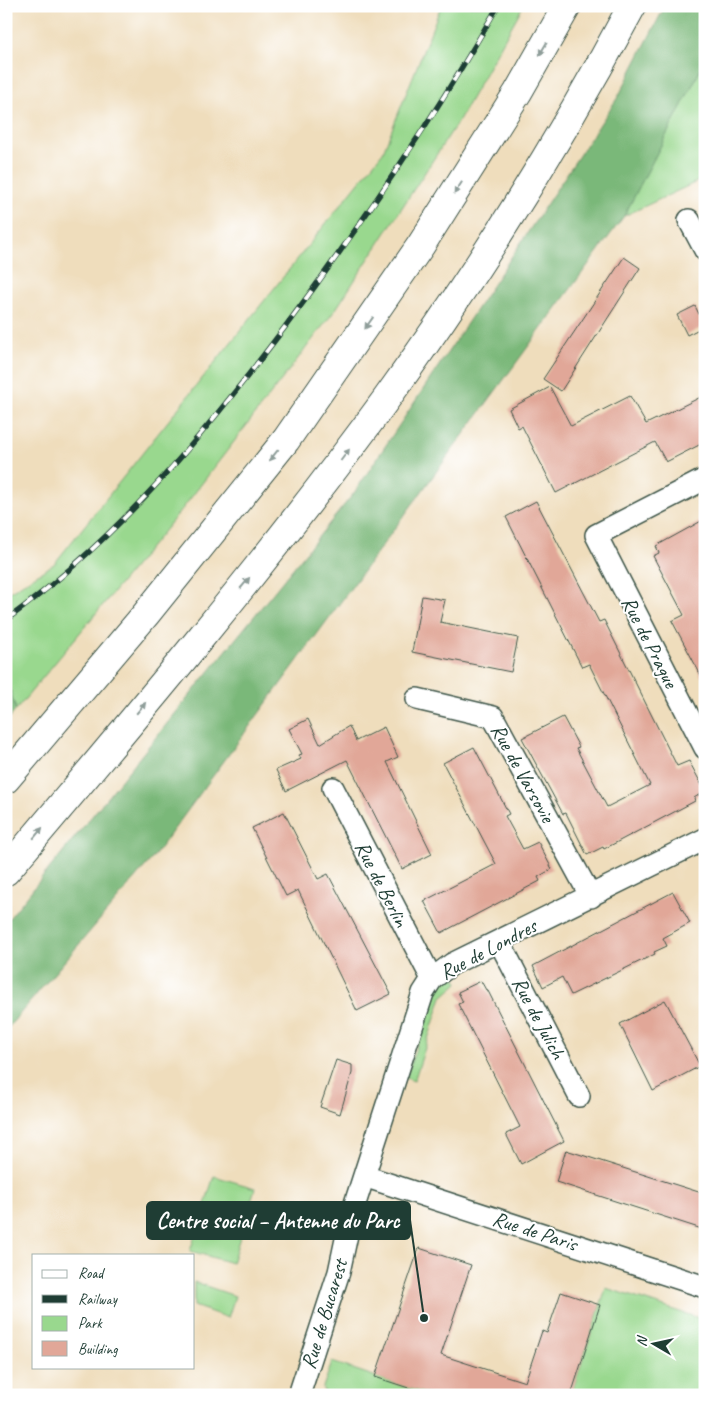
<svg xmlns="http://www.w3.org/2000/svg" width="711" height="1401" font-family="Caveat,sans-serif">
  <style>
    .green { fill: #99d88e; stroke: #5c8a61 }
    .forest { fill: #7ab879; stroke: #4c7a56 }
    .building { fill: #e1a798 }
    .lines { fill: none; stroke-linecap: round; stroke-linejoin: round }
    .minor-casing { stroke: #3e5548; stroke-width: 24 }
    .motorway-casing { stroke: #3e5548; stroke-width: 30 }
    .minor { stroke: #fff; stroke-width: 21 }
    .motorway { stroke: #fff; stroke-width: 28 }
    .rail-casing { stroke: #1f3d34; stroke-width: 5.5 }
    .rail { stroke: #fff; stroke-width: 4; stroke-dasharray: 11; stroke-linecap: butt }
    .oneway { fill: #8f9e9a }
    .labels { text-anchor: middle; stroke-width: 4; stroke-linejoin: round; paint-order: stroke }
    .street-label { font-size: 21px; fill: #1f3d34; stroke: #fff }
    .leader { fill: none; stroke: #1f3d34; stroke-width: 2 }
    .callout-dot { fill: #1f3d34; stroke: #fff; stroke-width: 2 }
    .callout { fill: #1f3d34; stroke: #1f3d34; stroke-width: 2 }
    .callout-label { font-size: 22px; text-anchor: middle; font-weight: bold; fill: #fff }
  </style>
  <rect width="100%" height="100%" fill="#fff"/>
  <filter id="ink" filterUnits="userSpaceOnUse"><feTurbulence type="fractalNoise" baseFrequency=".02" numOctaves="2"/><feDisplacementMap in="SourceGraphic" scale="10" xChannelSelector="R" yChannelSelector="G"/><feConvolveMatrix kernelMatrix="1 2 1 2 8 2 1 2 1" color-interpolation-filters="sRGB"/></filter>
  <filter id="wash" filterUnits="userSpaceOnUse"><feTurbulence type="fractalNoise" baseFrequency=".0096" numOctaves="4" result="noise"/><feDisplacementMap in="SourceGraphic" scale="20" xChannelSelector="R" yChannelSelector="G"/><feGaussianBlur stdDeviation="1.12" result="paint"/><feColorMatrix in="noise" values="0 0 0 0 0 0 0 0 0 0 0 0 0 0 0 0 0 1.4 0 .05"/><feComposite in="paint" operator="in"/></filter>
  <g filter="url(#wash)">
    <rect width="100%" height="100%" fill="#efddbc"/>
    <!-- green -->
    <path class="green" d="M441,6h82l-64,114 -123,189 -153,199 -167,202 -10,-34v-82l48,-30 329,-412z
      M705,61v117l-81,38z
      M454,975l4,8 -16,14 -28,84 -8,-3 27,-82 8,-12z
      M214,1176l41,12 -23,75 -42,-12z
      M194,1282l41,14 -7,22 -34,-12z
      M606,1288l99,32v75h-134z
      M332,1362l98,33h-105l-2,-8z"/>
    <!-- forest -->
    <path class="forest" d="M665,6h40v55l-81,155 -469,639 -149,175v-108l348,-429 264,-396z
      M6,676l10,34 -10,12z"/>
    <g id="blocks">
      <!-- building -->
      <path class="building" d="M624,257l16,11 -79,123 -18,-12z
        M695,306l10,20 -18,9 -10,-20z
        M550,387l21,39 59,-30 16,28 59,-29v47l-39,20 -11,-20 -99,51 -34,-67 -4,2 -9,-19z
        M536,501l63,121 5,-2 73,146 12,-5 16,30 -11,7 1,3 -91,48 -1,-2 -16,8 -21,-42 -3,1 -41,-76 41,-21 16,30 -3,1 31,59 43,-22 -61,-121 -7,3 -76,-150z
        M705,519v164l-33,-62 12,-6 -31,-59 6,-3 -3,-7z
        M422,596l23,4 -5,22 78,16 -7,34 -99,-20z
        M308,719l12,25 29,-18 7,15 28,-14 14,30 -11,5 45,92 -30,15 -55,-109 -61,31 -10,-21 25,-11 -2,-4 3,-1 -13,-25z
        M474,747l35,67 -4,2 18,33 15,-7 14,27 -14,8 2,4 -99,52 -17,-32 72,-37 -53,-101z
        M284,812l34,67 10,-5 63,120 -34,17 -59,-121 -12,6 -34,-68z
        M673,892l17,31 -27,15 4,8 -13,6 1,2 -84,41 -9,-18 -19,10 -10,-21z
        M481,981l5,9 1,-1 77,152 -43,23 -15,-30 14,-7 -62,-123 5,-2 -5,-10z
        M665,1000l35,66 -47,25 -33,-67z
        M336,1060l16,5v8l-12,41 -20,-7z
        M566,1150l139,44v36l-149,-48z
        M419,1248l52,17 -30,90 84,27 17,-51 5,2 14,-41 39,13 -29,90h-141l-55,-18z"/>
    </g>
  </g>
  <g filter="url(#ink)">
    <use href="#blocks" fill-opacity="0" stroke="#3e5548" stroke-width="1"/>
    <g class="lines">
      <defs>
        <path id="minor" d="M689,220l16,30
          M705,479l-109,56 109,213
          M417,699l76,18 98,180
          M333,788l99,191
          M499,941l80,155
          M364,1176l341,111
          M299,1395l40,-123 12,-56 72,-223 9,-14 20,-15 253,-125"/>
        <path id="motorway" d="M6,779l140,-165 140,-174 135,-195 97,-153 49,-86
          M6,871c131,-155 262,-310 381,-473 89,-123 174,-259 245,-392"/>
      </defs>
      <!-- minor casing -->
      <use href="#minor" class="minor-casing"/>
      <!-- motorway casing -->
      <use href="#motorway" class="motorway-casing"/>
      <!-- minor -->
      <use href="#minor" class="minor"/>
      <!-- motorway -->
      <use href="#motorway" class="motorway"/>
      <defs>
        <path id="rail" d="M6,620c112,-81 196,-183 279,-293 77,-103 149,-209 213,-321"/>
      </defs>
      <!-- rail casing -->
      <use href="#rail" class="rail-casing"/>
      <!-- rail -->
      <use href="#rail" class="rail"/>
    </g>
    <!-- one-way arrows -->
    <defs><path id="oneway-solid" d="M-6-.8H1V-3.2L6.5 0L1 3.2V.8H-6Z" transform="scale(1.25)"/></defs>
    <g class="oneway">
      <use href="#oneway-solid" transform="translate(543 49) rotate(120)"/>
      <use href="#oneway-solid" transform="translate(458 188) rotate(123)"/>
      <use href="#oneway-solid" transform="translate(369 323) rotate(125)"/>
      <use href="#oneway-solid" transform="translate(274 455) rotate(128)"/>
      <use href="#oneway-solid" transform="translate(345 455) rotate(-53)"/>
      <use href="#oneway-solid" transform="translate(245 583) rotate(-50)"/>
      <use href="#oneway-solid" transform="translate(141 708) rotate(-50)"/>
      <use href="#oneway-solid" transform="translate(38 833) rotate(-50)"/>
    </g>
  </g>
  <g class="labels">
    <!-- street labels -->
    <g class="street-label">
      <text transform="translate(650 642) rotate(63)" y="7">Rue de Prague</text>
      <text transform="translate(523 773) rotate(61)" y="7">Rue de Varsovie</text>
      <text transform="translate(382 884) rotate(63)" y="7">Rue de Berlin</text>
      <text transform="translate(488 949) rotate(-28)" y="7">Rue de Londres</text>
      <text transform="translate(539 1018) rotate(62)" y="7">Rue de Julich</text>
      <text transform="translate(535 1231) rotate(18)" y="7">Rue de Paris</text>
      <text transform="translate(324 1314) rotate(-73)" y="7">Rue de Bucarest</text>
    </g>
  </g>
  <!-- callouts -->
  <path class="leader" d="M424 1318L410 1220"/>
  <circle class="callout-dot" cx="424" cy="1318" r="5"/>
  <rect class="callout" x="147" y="1202" width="263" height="37" rx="5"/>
  <g class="callout-label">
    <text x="278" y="1228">Centre social – Antenne du Parc</text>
  </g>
  <!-- margin -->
  <rect width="711" height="1401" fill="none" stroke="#fff" stroke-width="25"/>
  <!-- legend -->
  <rect x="32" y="1254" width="162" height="115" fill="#ffffff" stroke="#a5b1ae"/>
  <rect x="42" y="1270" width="25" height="8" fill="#ffffff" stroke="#a5b1ae"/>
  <text x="78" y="1278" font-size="15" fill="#1f3d34">Road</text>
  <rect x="42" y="1295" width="25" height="8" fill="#1f3d34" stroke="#a5b1ae"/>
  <text x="78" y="1304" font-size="15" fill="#1f3d34">Railway</text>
  <rect x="42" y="1316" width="25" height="15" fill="#99d88e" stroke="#a5b1ae"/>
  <text x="78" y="1328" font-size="15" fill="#1f3d34">Park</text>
  <rect x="42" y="1341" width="25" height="15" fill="#e1a798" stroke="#a5b1ae"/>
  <text x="78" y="1354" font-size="15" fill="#1f3d34">Building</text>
  <!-- north arrow -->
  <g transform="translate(654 1344) rotate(279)" stroke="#ffffff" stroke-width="4" paint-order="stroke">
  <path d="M0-4L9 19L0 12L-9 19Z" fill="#1f3d34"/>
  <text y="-8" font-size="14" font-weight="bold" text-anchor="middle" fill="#1f3d34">N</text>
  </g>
</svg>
